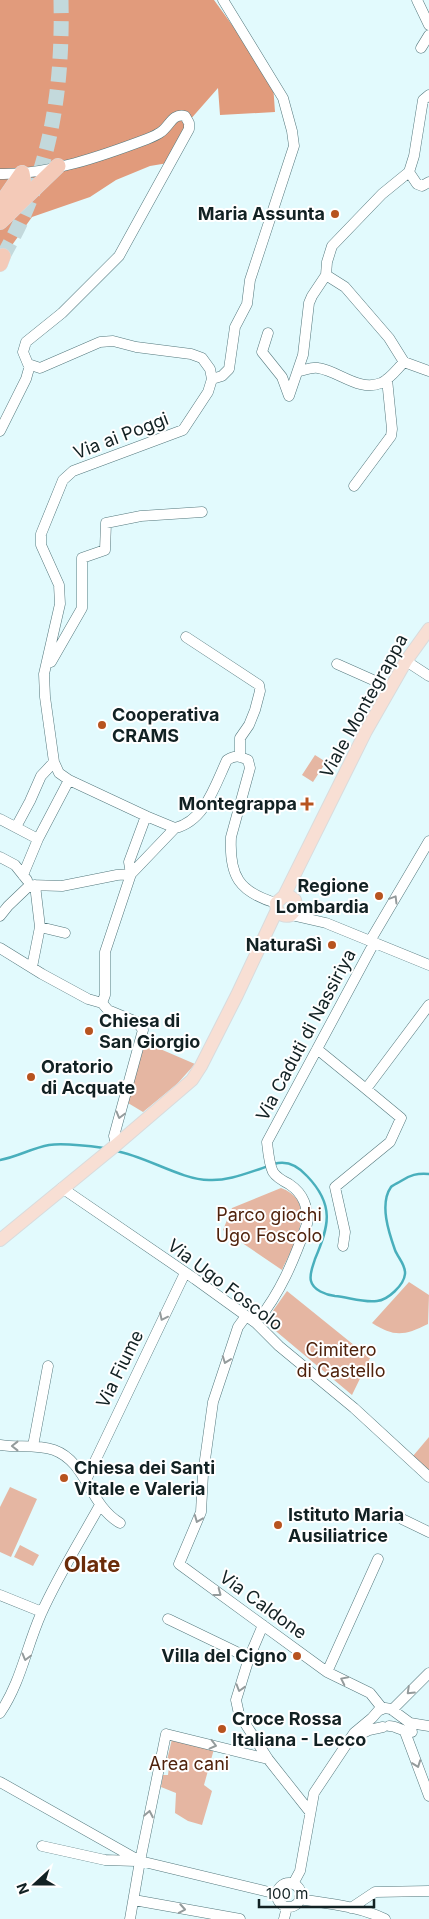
<svg xmlns="http://www.w3.org/2000/svg" width="429" height="1919" font-family="Inter,sans-serif">
  <style>
    .green { fill: #e5b6a2 }
    .forest { fill: #e19b7c }
    .lines { fill: none; stroke-linecap: round; stroke-linejoin: round }
    .stream { stroke: #49afbc; stroke-width: 2.5 }
    .highway-tunnel { stroke: #c3d9dc; stroke-width: 15; stroke-dasharray: 15 8; stroke-linecap: butt }
    .minor-casing { stroke: #54787d; stroke-width: 11 }
    .major-casing { stroke: #d9dbdc; stroke-width: 14 }
    .highway-casing { stroke: #d9dbdc; stroke-width: 16 }
    .minor { stroke: #fff; stroke-width: 10 }
    .major { stroke: #f8dfd4; stroke-width: 12 }
    .highway { stroke: #f4cab8; stroke-width: 15 }
    .oneway { stroke: #949b9c }
    .poi-dot { fill: #b7531f; stroke: #fff; stroke-width: 2 }
    .labels { text-anchor: middle; stroke-width: 4; stroke-linejoin: round; paint-order: stroke }
    .poi-label { font-size: 18px; font-weight: bold; fill: #122123; stroke: #fff; text-anchor: start }
    .street-label { font-size: 18px; fill: #122123; stroke: #fff }
    .park-label { font-size: 18px; fill: #4f220c; stroke: #fff }
    .district-label { font-size: 22px; font-weight: bold; fill: #6b2c0a; stroke: #fff }
  </style>
  <rect width="100%" height="100%" fill="#e2fafd"/>
  <!-- green -->
  <path class="green" d="M315,755l11,7 -13,20 -11,-7z
    M144,1042l51,22 -18,20 -34,28 -15,-9z
    M281,1188c39,14 12,58 1,82l-59,-40 9,-22z
    M409,1282l20,13 -1,29c-24,12 -34,13 -56,-1z
    M287,1291l83,67 -18,37 -87,-73z
    M429,1437v34l-16,-15z
    M10,1487l27,12 -26,58 -11,-5v-45z
    M20,1545l19,10 -6,11 -19,-9z
    M172,1739l42,10 -10,36 8,6 -10,34 -14,-4 -13,-8 1,-20 -15,-6 2,-12h5l1,-8 -3,-3z"/>
  <!-- forest -->
  <path class="forest" d="M0,0h214l42,58 17,26 2,28 -55,3 -2,-27 -29,33 -15,41 -24,4 -34,14 -26,17 -58,20 -32,45z"/>
  <g class="lines">
    <!-- stream -->
    <path class="stream" d="M116,1151c29,5 66,29 93,29 21,1 40,-8 60,-14
      M0,1160c17,-3 32,-12 49,-15 15,-2 40,1 55,3
      M274,1164c13,-4 24,2 33,12 28,29 22,50 8,83 -2,7 -6,15 -4,22 2,9 15,14 24,15 13,1 28,7 42,5 11,-1 27,-16 28,-27 1,-9 -7,-16 -10,-24 -6,-17 -16,-46 -4,-63 2,-2 7,-4 10,-6 9,-6 16,-8 28,-7"/>
    <!-- highway-tunnel -->
    <path class="highway-tunnel" d="M3,256c47,-82 60,-163 58,-256"/>
    <defs>
      <path id="minor" d="M417,0l12,25
        M421,48l8,-13
        M409,172l5,-16 9,-56 6,-5
        M409,172l8,12 5,2 7,-4
        M0,174c48,1 102,-18 147,-35 5,-2 10,-4 14,-7 9,-6 11,-19 24,-16l4,7v6l-70,127 -57,57 -36,29 -3,10 5,12 12,4 60,-26 13,-1 23,6 55,7 11,4 8,11 2,10 -4,13 -25,38 -110,41 -10,9 -22,54v11l18,40 1,19 -16,70 1,23 9,65 5,11 10,7 77,36 29,12
        M326,275l19,12 44,51 15,24 25,9
        M326,275l1,-13 5,-16 50,-52 27,-22
        M268,333l-6,19 20,25 7,19
        M299,371c6,-1 13,-4 19,-3 21,3 41,24 63,15 9,-4 16,-14 23,-21
        M212,379l10,-3 7,-7 6,-42 12,-23 3,-24 44,-134 -2,-15 -9,-33 -60,-98
        M289,396l14,-41 6,-52 3,-7 14,-21
        M0,431l26,-52 4,-14
        M354,486l37,-50 1,-7 -5,-50
        M186,637l73,48 1,6 -5,19 -6,15 -9,13v18
        M406,661l23,15
        M51,662l31,-54v-50l23,-8 1,-27 35,-7 61,-4
        M337,664l54,24
        M0,819l38,20
        M16,827l14,-26 11,-25 13,-14
        M175,828c30,-7 40,-43 52,-68 9,-5 12,-4 21,0l2,8 -19,69c-2,39 8,55 45,66
        M0,857l15,8 12,15
        M131,874l-2,-12 17,-46
        M23,875l15,-36 31,-59
        M30,885l32,1 55,-11 14,-1
        M291,915l35,8 103,42
        M0,916l8,-10 22,-21
        M40,927l25,6
        M370,941l59,-100
        M0,948l42,26 46,25 14,4 6,7 29,12 6,8 -29,106 2,9
        M32,967l8,-40 -5,-42
        M102,1003l3,-8v-43l26,-78 44,-46
        M317,1049l49,40 63,-84
        M62,1188l133,91 61,44 23,23 75,62 75,69
        M343,1246l2,-14 -10,-45 55,-45 11,-24 -35,-29
        M246,1316l-8,11 -25,75 -10,72 -2,38 -22,52 148,108 43,21 12,15
        M256,1323c25,-31 37,-61 51,-99 1,-17 -3,-30 -18,-40 -6,-3 -12,-6 -16,-12 -4,-8 -5,-21 -6,-30l107,-199
        M0,1445c18,3 36,-1 54,5 33,12 35,55 66,73
        M33,1446l15,-80
        M86,1480l99,-207
        M402,1519l27,13
        M0,1595l42,17
        M168,1619l81,39
        M263,1625l-14,33 -13,42 3,14 29,45 42,53
        M327,1672l51,-113
        M392,1710l37,-37
        M0,1713c21,-31 26,-65 41,-99 17,-38 39,-73 59,-109
        M389,1726c8,0 14,6 23,6
        M405,1732l24,64
        M357,1736l12,-6 14,-3
        M0,1782l140,79 137,33
        M42,1846l63,14 31,1
        M277 1895a12 12 0 1 1 24 0a12 12 0 1 1-24 0Z
        M293,1884l7,-13 14,-78 40,-60 18,-15 6,-7 7,-3 6,1 19,14 19,3
        M300,1897l5,3c27,4 55,7 80,19
        M134,1900l106,19
        M351,1908l24,-16 54,-1
        M130,1919l10,-58 26,-127 102,25
        M284,1919l3,-12"/>
      <path id="major" d="M284,896l4,-1 7,5 2,8 -6,7c-9,3 -15,-3 -15,-12l8,-7 82,-165 40,-70 23,-32
        M0,1240l116,-95 76,-65 9,-14 36,-71 40,-85"/>
      <path id="highway" d="M16,203c7,-11 9,-18 6,-30
        M0,205l22,-32
        M0,222l58,-56
        M0,264l3,-8"/>
    </defs>
    <!-- minor casing -->
    <use href="#minor" class="minor-casing"/>
    <!-- major casing -->
    <use href="#major" class="major-casing"/>
    <!-- highway casing -->
    <use href="#highway" class="highway-casing"/>
    <!-- minor -->
    <use href="#minor" class="minor"/>
    <!-- major -->
    <use href="#major" class="major"/>
    <!-- highway -->
    <use href="#highway" class="highway"/>
  </g>
  <!-- one-way arrows -->
  <defs><path id="oneway-chevron" d="M-2-3.5L2.5 0L-2 3.5" fill="none" stroke-width="1.6" stroke-linecap="round" stroke-linejoin="round" transform="scale(1.25)"/></defs>
  <g class="oneway">
    <use href="#oneway-chevron" transform="translate(394 899) rotate(-59)"/>
    <use href="#oneway-chevron" transform="translate(120 1115) rotate(105)"/>
    <use href="#oneway-chevron" transform="translate(163 1317) rotate(116)"/>
    <use href="#oneway-chevron" transform="translate(226 1360) rotate(110)"/>
    <use href="#oneway-chevron" transform="translate(15 1446) rotate(-180)"/>
    <use href="#oneway-chevron" transform="translate(198 1519) rotate(112)"/>
    <use href="#oneway-chevron" transform="translate(218 1593) rotate(37)"/>
    <use href="#oneway-chevron" transform="translate(26 1657) rotate(105)"/>
    <use href="#oneway-chevron" transform="translate(344 1680) rotate(-154)"/>
    <use href="#oneway-chevron" transform="translate(240 1688) rotate(107)"/>
    <use href="#oneway-chevron" transform="translate(410 1691) rotate(136)"/>
    <use href="#oneway-chevron" transform="translate(213 1745) rotate(14)"/>
    <use href="#oneway-chevron" transform="translate(417 1764) rotate(70)"/>
    <use href="#oneway-chevron" transform="translate(149 1814) rotate(-79)"/>
    <use href="#oneway-chevron" transform="translate(182 1909) rotate(10)"/>
  </g>
  <!-- markers -->
  <g class="poi-dot">
    <circle cx="335" cy="214" r="5"/>
    <circle cx="102" cy="725" r="5"/>
    <path d="M304.5 796.5h5v5h5v5h-5v5h-5v-5h-5v-5h5z"/>
    <circle cx="379" cy="896" r="5"/>
    <circle cx="332" cy="945" r="5"/>
    <circle cx="89" cy="1031" r="5"/>
    <circle cx="31" cy="1077" r="5"/>
    <circle cx="64" cy="1478" r="5"/>
    <circle cx="278" cy="1525" r="5"/>
    <circle cx="297" cy="1656" r="5"/>
    <circle cx="222" cy="1729" r="5"/>
  </g>
  <g class="labels">
    <!-- poi labels -->
    <g class="poi-label">
      <text x="325" y="220" text-anchor="end">Maria Assunta</text>
      <text x="112" y="721">Cooperativa<tspan x="112" dy="21">CRAMS</tspan></text>
      <text x="297" y="810" text-anchor="end">Montegrappa</text>
      <text x="369" y="892" text-anchor="end">Regione<tspan x="369" dy="21">Lombardia</tspan></text>
      <text x="322" y="951" text-anchor="end">NaturaSì</text>
      <text x="99" y="1027">Chiesa di<tspan x="99" dy="21">San Giorgio</tspan></text>
      <text x="41" y="1073">Oratorio<tspan x="41" dy="21">di Acquate</tspan></text>
      <text x="74" y="1474">Chiesa dei Santi<tspan x="74" dy="21">Vitale e Valeria</tspan></text>
      <text x="288" y="1521">Istituto Maria<tspan x="288" dy="21">Ausiliatrice</tspan></text>
      <text x="287" y="1662" text-anchor="end">Villa del Cigno</text>
      <text x="232" y="1725">Croce Rossa<tspan x="232" dy="21">Italiana - Lecco</tspan></text>
    </g>
    <!-- street labels -->
    <g class="street-label">
      <text transform="translate(121 436) rotate(-21)" y="6">Via ai Poggi</text>
      <text transform="translate(364 706) rotate(-61)" y="6">Viale Montegrappa</text>
      <text transform="translate(306 1035) rotate(-62)" y="6">Via Caduti di Nassiriya</text>
      <text transform="translate(225 1285) rotate(37)" y="6">Via Ugo Foscolo</text>
      <text transform="translate(120 1369) rotate(-64)" y="6">Via Fiume</text>
      <text transform="translate(263 1605) rotate(36)" y="6">Via Caldone</text>
    </g>
    <!-- park labels -->
    <g class="park-label">
      <text x="269" y="1221">Parco giochi<tspan x="269" dy="21">Ugo Foscolo</tspan></text>
      <text x="341" y="1356">Cimitero<tspan x="341" dy="21">di Castello</tspan></text>
      <text x="189" y="1770">Area cani</text>
    </g>
    <!-- district labels -->
    <g class="district-label">
      <text x="92" y="1572">Olate</text>
    </g>
  </g>
  <!-- north arrow -->
  <g transform="translate(35 1884) rotate(249)" stroke="#ffffff" stroke-width="4" paint-order="stroke">
  <path d="M0-4L9 19L0 12L-9 19Z" fill="#122123"/>
  <text y="-8" font-size="14" font-weight="bold" text-anchor="middle" fill="#122123">N</text>
  </g>
  <!-- scale -->
  <path d="M259 1899v8h115v-8" fill="none" stroke="#122123" stroke-width="2.5"/>
  <text x="266" y="1899" font-size="15" fill="#122123" stroke="#ffffff" stroke-width="4" paint-order="stroke">100 m</text>
</svg>
